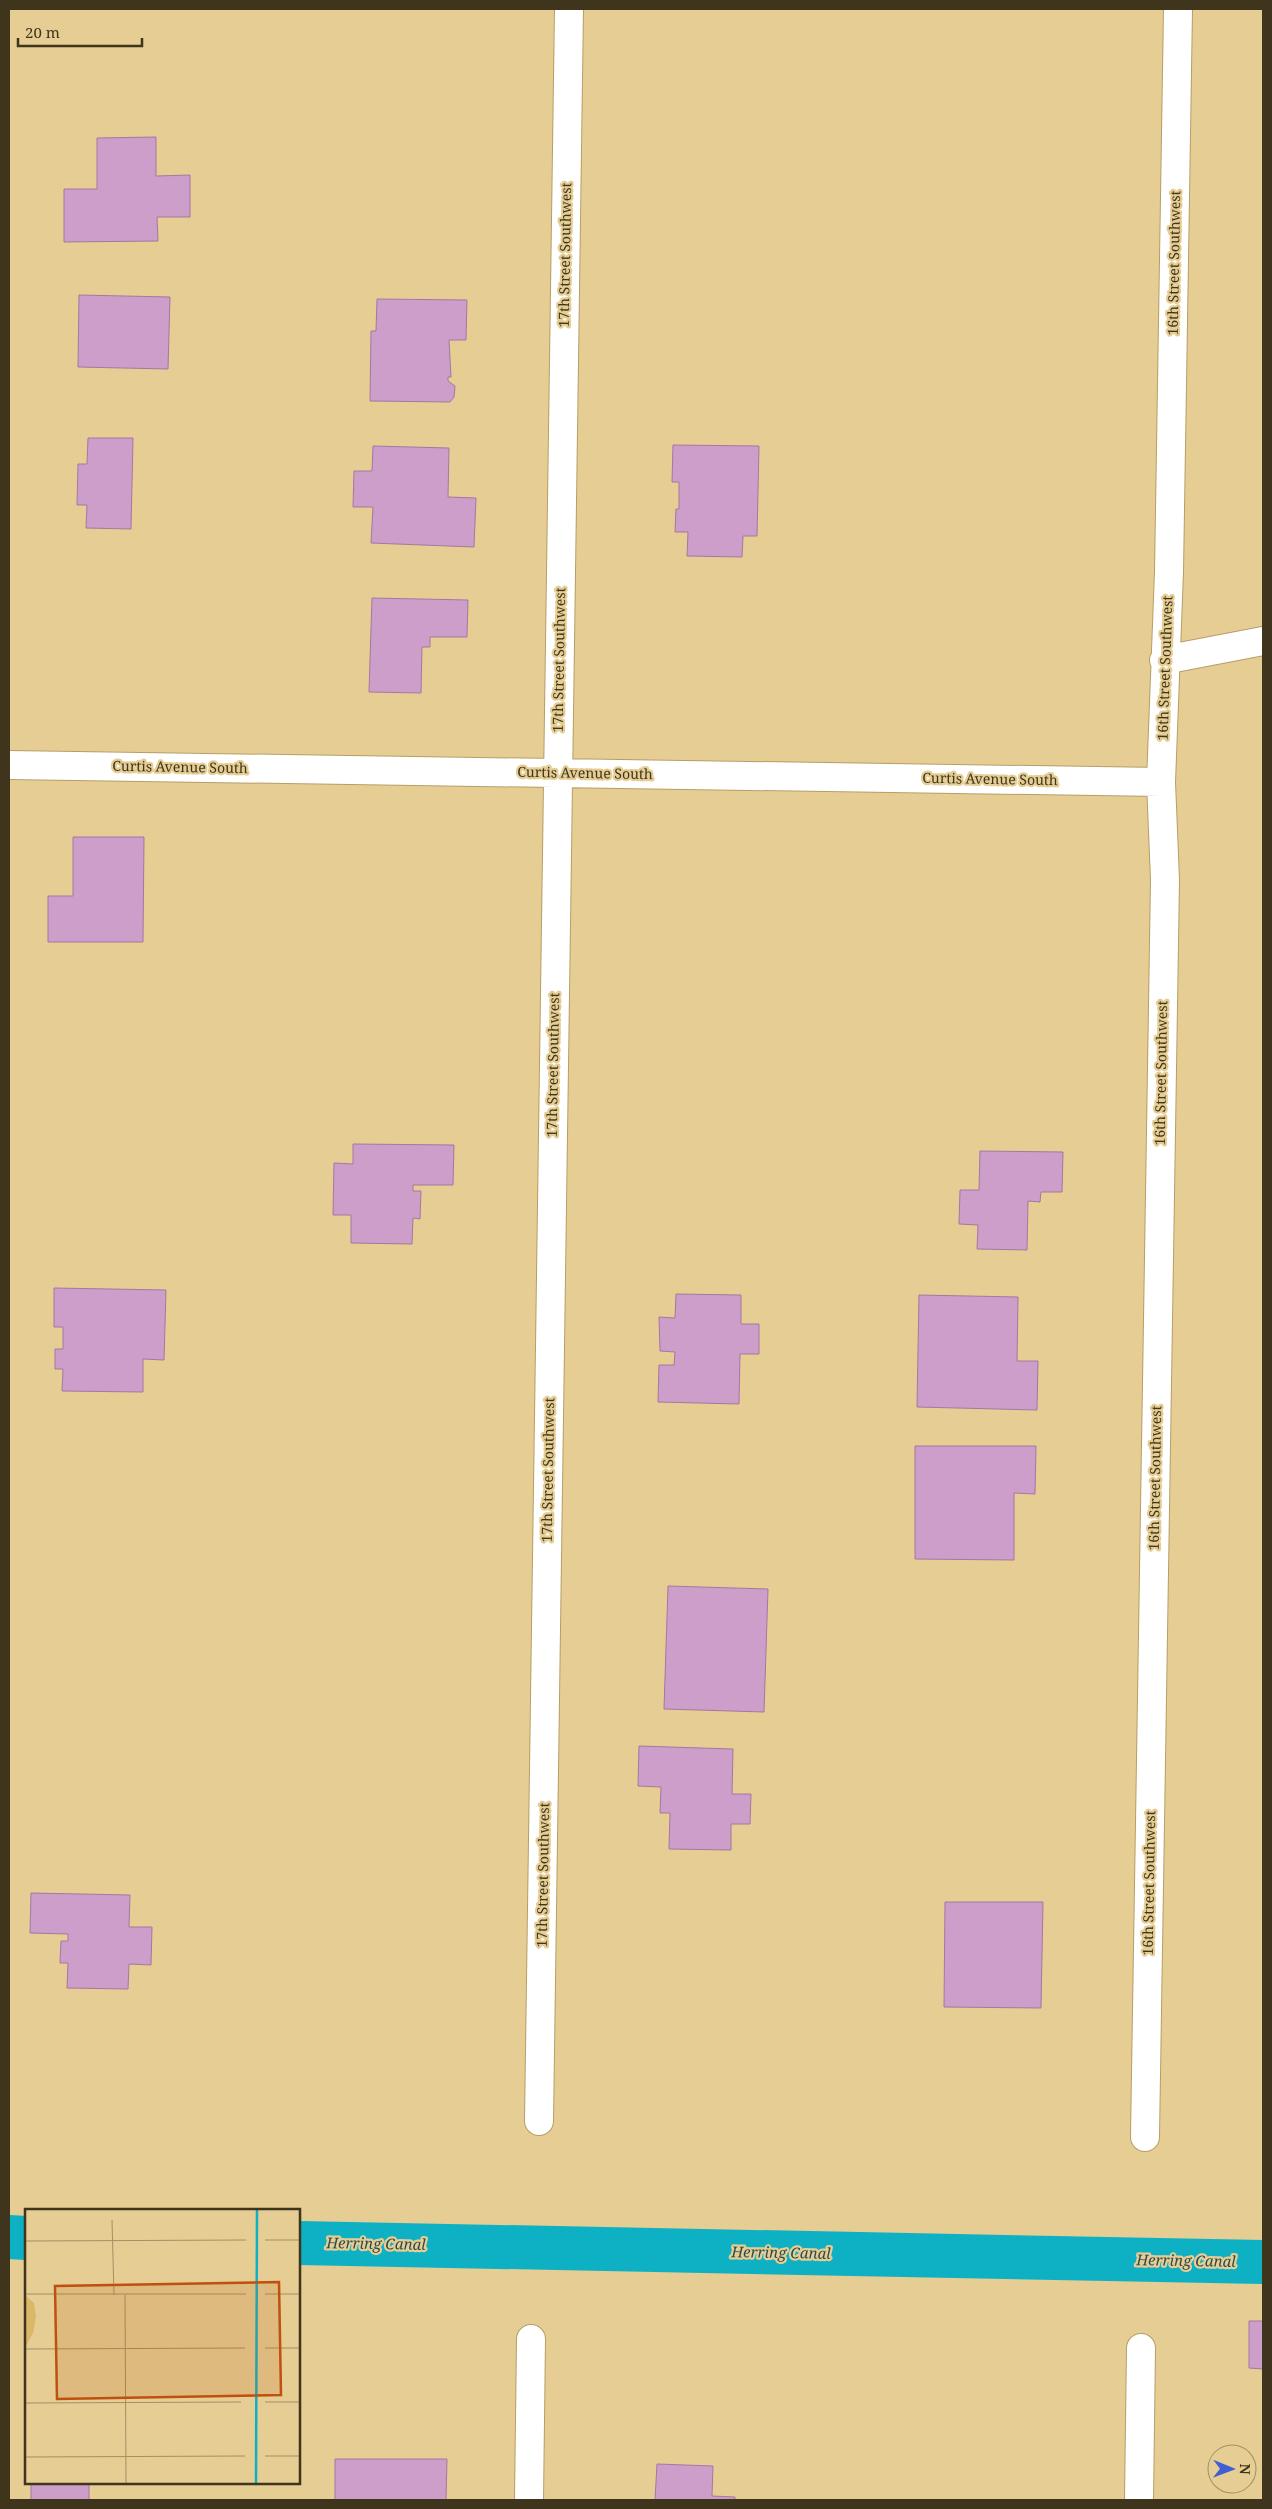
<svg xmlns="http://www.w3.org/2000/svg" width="1272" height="2509" font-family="'Noto Serif',serif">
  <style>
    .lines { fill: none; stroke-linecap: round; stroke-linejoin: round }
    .canal { stroke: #0eb1c4; stroke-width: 44 }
    .building { fill: #cc9ec9; stroke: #a478a2 }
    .minor-casing { stroke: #b69f67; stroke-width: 30 }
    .minor { stroke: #fff; stroke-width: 28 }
    .labels { text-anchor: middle; stroke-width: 4.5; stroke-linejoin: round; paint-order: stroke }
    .street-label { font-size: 14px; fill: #3f351d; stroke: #e5cd93 }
    .water-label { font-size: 15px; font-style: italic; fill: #2d4a4e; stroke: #e5cd93 }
    .inset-river { fill: none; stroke: #0eb1c4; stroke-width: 2.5 }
    .inset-road { fill: none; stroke: #a39064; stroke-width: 1 }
    .view { fill: #be5010; fill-opacity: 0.15; stroke: #be5010; stroke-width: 2.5 }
    .inset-edge { fill: none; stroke: #3f351d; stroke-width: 2.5 }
  </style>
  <rect width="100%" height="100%" fill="#e5cd93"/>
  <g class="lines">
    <!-- canal -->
    <path class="canal" d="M9,2237l17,1
      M299,2243l964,19"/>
  </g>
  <!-- building -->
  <path class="building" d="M156,137v39l34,-1v42h-33l1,24 -94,1v-53h33v-51z
    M79,295l91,2 -2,72 -90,-2z
    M377,299l90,1 -1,40h-17l2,37h-3v4l7,5 -1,11 -4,5 -80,-1 1,-70h5z
    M88,438h45l-2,91 -45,-1 1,-23h-10l1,-41h9z
    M673,445l86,1 -2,90h-14l-1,21 -55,-1 1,-24h-13l1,-23h3v-27h-7z
    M373,446l76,2 -1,49 28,1 -2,49 -103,-4 2,-36h-20l1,-36h18z
    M372,598l96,2 -1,37h-37v10h-8l-1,46 -52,-1z
    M73,837h71l-1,105h-95v-46h25z
    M353,1144l101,1 -1,40h-40v6h8l-1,28 -7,-1 -1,26 -61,-1v-28h-18l1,-52 19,1z
    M980,1151l83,1 -1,40h-21l-1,10 -12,-1 -1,49 -50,-1 1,-24 -19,-1 1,-34h19z
    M54,1288l112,2 -2,70 -21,-1v33l-81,-1 1,-22h-8v-20h8v-22h-9z
    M676,1294l65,1v29h18v30h-19l-1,50 -81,-2 1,-37h15l1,-13 -15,-1 -1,-34 16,1z
    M919,1295l99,2 -1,64h21l-1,49 -120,-3z
    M915,1446h121l-1,48 -21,-1v67l-99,-1z
    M668,1586l100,3 -4,123 -100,-3z
    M639,1746l94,3 -1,45h19l-1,30h-19v26l-62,-1 1,-36h-10l1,-26 -23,-1z
    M31,1893l99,2 -1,32h23l-1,38 -22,-1 -1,25 -61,-1 1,-25h-8l1,-22h7v-7l-38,-1z
    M945,1902h98l-2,106 -97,-1z
    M1249,2321h14v48l-14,-1z
    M335,2459h112l-1,41h-111z
    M657,2464l56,2 -1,30 23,1v3h-80z
    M31,2483h58v17h-58z"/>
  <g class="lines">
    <defs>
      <path id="minor" d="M1164,660l99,-19
        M9,765l1152,17
        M539,2121l30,-2112
        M1145,2137l20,-1257 -4,-98 8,-210 9,-563
        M529,2500l2,-161
        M1139,2500l2,-152"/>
    </defs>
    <!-- minor casing -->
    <use href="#minor" class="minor-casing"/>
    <!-- minor -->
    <use href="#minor" class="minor"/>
  </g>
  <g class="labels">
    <!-- street labels -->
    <g class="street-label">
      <text transform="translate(565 255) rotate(-89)" y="5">17th Street Southwest</text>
      <text transform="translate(1174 263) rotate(-89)" y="5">16th Street Southwest</text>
      <text transform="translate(559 660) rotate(-89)" y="5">17th Street Southwest</text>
      <text transform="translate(1165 668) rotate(-88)" y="5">16th Street Southwest</text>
      <text transform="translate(180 767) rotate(1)" y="5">Curtis Avenue South</text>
      <text transform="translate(585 773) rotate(1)" y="5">Curtis Avenue South</text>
      <text transform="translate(990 779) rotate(1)" y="5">Curtis Avenue South</text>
      <text transform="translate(553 1065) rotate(-89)" y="5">17th Street Southwest</text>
      <text transform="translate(1161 1073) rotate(-89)" y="5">16th Street Southwest</text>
      <text transform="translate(548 1470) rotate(-89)" y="5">17th Street Southwest</text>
      <text transform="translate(1155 1478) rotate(-89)" y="5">16th Street Southwest</text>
      <text transform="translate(543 1875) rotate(-89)" y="5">17th Street Southwest</text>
      <text transform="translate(1149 1883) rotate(-89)" y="5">16th Street Southwest</text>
    </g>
    <!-- water labels -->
    <g class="water-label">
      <text transform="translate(376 2244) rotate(1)" y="5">Herring Canal</text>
      <text transform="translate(781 2253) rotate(1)" y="5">Herring Canal</text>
      <text transform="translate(1186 2261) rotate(1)" y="5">Herring Canal</text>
    </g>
  </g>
  <!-- overview -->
  <g transform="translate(25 2209)">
    <rect width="275" height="275" fill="#e5cd93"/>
    <path d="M1,87l8,7 2,13 -3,17 -8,15z" fill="#d9b969"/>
    <path class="inset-river" d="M231,274l1,-273"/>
    <path class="inset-road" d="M87,11l2,75M240,31h35M0,32l221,-1M0,85h221M240,85h35M100,86l1,188M240,139h35M0,140l220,-1M240,193h35M0,194l216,-1M240,247h35M0,248l220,-1"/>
    <path class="view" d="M254,73l2,113 -224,4 -2,-113z"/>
    <rect width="275" height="275" class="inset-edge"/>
  </g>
  <!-- border -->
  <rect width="1272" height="2509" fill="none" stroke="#3f351d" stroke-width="20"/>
  <!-- north arrow -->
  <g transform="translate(1232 2469) rotate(91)"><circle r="24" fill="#e5cd93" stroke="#a39064"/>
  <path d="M0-4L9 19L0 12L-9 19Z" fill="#415fd2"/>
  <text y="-8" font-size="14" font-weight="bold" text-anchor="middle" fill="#3f351d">N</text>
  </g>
  <!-- scale -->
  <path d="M18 38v8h124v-8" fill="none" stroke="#3f351d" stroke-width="2.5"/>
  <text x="25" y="38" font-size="15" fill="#3f351d" stroke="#e5cd93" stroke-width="4" paint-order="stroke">20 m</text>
</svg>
